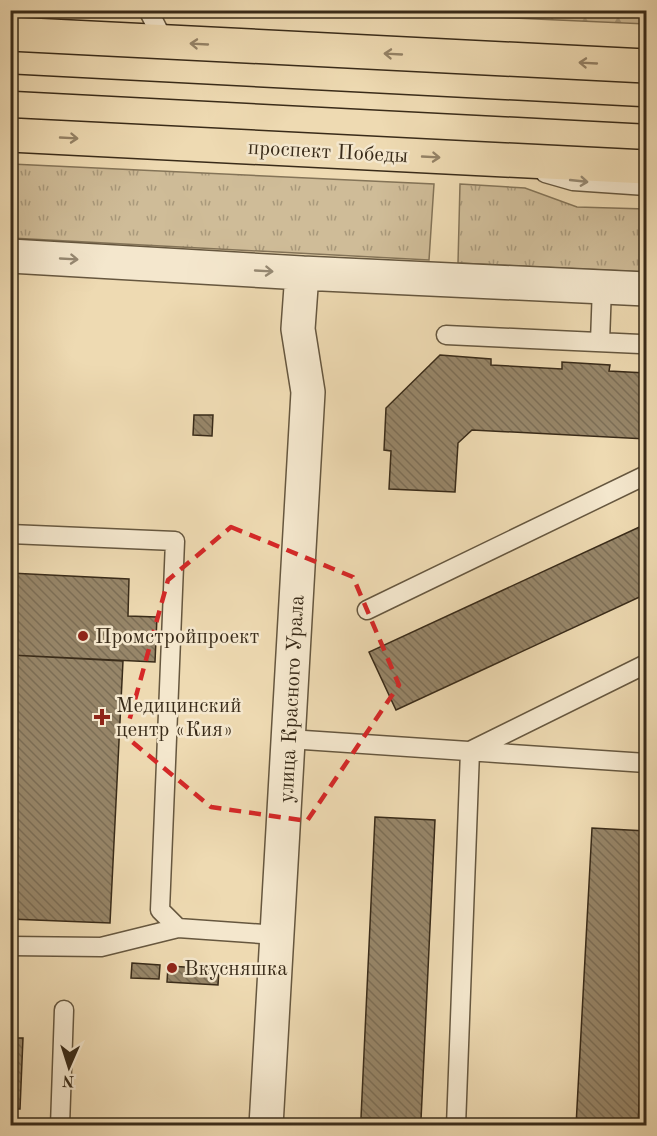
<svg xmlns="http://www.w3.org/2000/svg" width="657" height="1136" font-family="'Old Standard TT',serif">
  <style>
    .grass { fill: url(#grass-tufts); stroke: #847458; stroke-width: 1.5 }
    .forest { fill: url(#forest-firs); stroke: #847458; stroke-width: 1.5 }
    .building { fill: url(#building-back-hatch); stroke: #392b19; stroke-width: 1.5 }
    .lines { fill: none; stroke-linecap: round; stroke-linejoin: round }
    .lane-casing { stroke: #66573f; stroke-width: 21 }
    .street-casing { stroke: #66573f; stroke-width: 36 }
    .primary-casing { stroke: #392b19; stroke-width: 36 }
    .lane { stroke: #f4e7cd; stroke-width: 18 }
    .street { stroke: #f4e7cd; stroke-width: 33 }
    .primary { stroke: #eedab2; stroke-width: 33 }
    .tram { stroke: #392b19; stroke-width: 1.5 }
    .oneway { stroke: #948266 }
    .oneway2 { stroke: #968973 }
    .marked { fill: none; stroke: #d62828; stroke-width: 4.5; stroke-dasharray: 12 8; stroke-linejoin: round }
    .poi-dot { fill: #8f2418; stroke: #f4e7cd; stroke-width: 2 }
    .labels { text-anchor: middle; stroke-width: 5; stroke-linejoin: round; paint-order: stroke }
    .street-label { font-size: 21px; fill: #392b19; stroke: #f4e7cd }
    .poi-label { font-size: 21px; fill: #392b19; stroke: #f4e7cd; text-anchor: start }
  </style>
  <defs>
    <pattern id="grass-tufts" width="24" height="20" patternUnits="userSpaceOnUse" patternTransform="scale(1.5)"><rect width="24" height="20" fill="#cfbc98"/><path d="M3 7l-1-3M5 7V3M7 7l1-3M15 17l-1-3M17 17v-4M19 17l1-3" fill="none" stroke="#a9997b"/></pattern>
    <pattern id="forest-firs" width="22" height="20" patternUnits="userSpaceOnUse" patternTransform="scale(1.5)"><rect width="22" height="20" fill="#cfbc98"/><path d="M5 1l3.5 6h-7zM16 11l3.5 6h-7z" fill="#a9997b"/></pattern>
    <pattern id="building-back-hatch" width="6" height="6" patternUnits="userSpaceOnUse" patternTransform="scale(1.5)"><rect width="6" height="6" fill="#978669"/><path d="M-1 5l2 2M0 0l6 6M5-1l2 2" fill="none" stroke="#7c6e56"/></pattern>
  </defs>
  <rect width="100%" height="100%" fill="#eedab2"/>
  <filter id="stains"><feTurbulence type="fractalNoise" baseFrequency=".00333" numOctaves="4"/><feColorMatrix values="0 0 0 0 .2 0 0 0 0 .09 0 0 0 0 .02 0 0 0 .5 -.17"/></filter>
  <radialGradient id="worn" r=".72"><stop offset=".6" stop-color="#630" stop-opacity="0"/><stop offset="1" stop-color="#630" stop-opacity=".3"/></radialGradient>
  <!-- grass -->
  <path class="grass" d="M11,164l423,20 -5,76 -418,-22z
    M460,184l65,4 52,19 69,2v63l-188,-9z"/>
  <!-- forest -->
  <path class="forest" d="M416,11h230v13l-221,-10z"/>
  <!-- building -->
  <path class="building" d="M440,355l51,4v6l71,4v-7l48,3 -1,6 37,2v66l-174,-9 -14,13 -3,49 -66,-3 2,-38 -7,-1 2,-42z
    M194,415h19l-1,21 -19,-1z
    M646,524v70l-250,116 -27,-58z
    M10,573l119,6 -1,37 29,1 -2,45 -145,-7z
    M10,655l113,6 -13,262 -100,-4z
    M375,817l60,3 -14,300 -60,-2z
    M592,828l54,3v123l-8,172h-62z
    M132,963l28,2 -1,14 -28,-1z
    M168,966l51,3 -1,16 -51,-3z
    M10,1038h13l-3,71h-10z"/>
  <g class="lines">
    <defs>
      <path id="lane" d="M148,10l17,33
        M545,173l28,8 73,5
        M446,335l194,9
        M600,342l2,-56
        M10,534l165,7 -15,369 18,18 99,7
        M367,610l279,-135
        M289,739l357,24
        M10,946l91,1 77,-19
        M60,1126l4,-116
        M456,1126l14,-375 176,-87"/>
      <path id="street" d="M10,256l292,17 344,16
        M266,1126l42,-734 -10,-63 4,-56"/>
      <path id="primary" d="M10,34l636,32
        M10,135l636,32"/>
    </defs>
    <!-- lane casing -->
    <use href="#lane" class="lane-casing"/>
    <!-- street casing -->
    <use href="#street" class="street-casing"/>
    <!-- primary casing -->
    <use href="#primary" class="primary-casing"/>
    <!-- lane -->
    <use href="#lane" class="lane"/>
    <!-- street -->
    <use href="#street" class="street"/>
    <!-- primary -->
    <use href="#primary" class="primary"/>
    <!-- tram -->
    <path class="tram" d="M10,74l636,33
      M10,91l636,33"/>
  </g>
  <!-- one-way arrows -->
  <defs><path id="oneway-shaft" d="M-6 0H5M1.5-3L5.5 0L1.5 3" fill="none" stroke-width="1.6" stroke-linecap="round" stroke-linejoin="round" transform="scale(1.5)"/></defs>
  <g class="oneway">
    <use href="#oneway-shaft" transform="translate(199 44) rotate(-177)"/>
    <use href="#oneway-shaft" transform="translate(393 54) rotate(-177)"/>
    <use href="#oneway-shaft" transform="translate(588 63) rotate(-177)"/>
    <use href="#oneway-shaft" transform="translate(69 138) rotate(3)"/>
    <use href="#oneway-shaft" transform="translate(431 157) rotate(3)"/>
  </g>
  <g class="oneway2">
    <use href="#oneway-shaft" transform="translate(579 181) rotate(6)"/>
    <use href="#oneway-shaft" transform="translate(69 259) rotate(3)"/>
    <use href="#oneway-shaft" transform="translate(264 271) rotate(3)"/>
  </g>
  <!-- marked area -->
  <path class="marked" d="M231,527l122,50 46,108 -92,136 -96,-14 -86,-71 43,-156z"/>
  <!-- markers -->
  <g class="poi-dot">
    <circle cx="83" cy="636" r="6"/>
    <path d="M99 708h6v6h6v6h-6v6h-6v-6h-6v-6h6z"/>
    <circle cx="172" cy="968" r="6"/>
  </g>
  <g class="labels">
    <!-- street labels -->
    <g class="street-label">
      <text transform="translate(328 151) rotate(3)" y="7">проспект Победы</text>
      <text transform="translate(291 699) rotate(-87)" y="7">улица Красного Урала</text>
    </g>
    <!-- poi labels -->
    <g class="poi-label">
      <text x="95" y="643">Промстройпроект</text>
      <text x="116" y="712">Медицинский<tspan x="116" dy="24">центр «Кия»</tspan></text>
      <text x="184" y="975">Вкусняшка</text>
    </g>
  </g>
  <!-- margin -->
  <rect width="657" height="1136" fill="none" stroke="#eedab2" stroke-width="36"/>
  <rect x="12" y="12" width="633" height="1112" fill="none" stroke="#392b19" stroke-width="3"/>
  <rect x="18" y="18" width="621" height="1100" fill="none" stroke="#392b19" stroke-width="1.5"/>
  <!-- north arrow -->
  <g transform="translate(69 1067) rotate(183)" stroke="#f4e7cd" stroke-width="4.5" paint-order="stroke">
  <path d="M0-4.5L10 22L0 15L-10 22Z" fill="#392b19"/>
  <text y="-9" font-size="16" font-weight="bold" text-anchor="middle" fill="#392b19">N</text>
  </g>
  <rect width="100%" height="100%" filter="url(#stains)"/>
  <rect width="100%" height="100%" fill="url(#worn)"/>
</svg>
